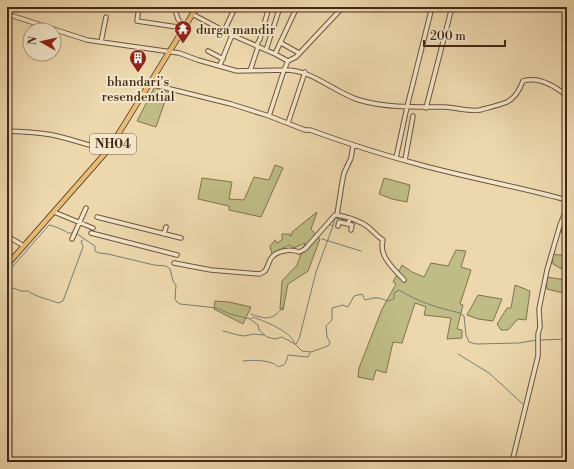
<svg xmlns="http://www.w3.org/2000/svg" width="574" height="469" font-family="'Libre Bodoni',serif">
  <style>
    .green { fill: #bfbc85; stroke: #81724e }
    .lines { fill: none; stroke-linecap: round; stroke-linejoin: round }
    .stream { stroke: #777f73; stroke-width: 1 }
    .minor-casing { stroke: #6e533c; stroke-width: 5.5 }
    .major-casing { stroke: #432717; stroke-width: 6 }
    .minor { stroke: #f3e6ca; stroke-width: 3.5 }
    .major { stroke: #e6bc76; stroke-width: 4.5 }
    .labels { text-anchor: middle; stroke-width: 4; stroke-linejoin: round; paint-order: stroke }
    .shield { fill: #f3e6ca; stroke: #78604d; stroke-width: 1 }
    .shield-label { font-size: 12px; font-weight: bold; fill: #432717 }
    .poi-label { font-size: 13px; fill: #432717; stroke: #f3e6ca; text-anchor: start }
  </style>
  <rect width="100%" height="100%" fill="#edd8ad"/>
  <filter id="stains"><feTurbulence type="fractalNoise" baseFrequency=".005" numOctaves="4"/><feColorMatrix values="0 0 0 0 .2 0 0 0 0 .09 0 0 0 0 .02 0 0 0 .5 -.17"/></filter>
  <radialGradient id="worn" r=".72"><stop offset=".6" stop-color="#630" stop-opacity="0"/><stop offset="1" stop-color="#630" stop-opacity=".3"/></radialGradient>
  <!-- green -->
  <path class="green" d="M155,86l14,4 -13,37 -19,-6z
    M275,165l8,3 -22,49 -32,-7v-4l-31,-7 4,-21 30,4 -3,17 15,1 10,-23 15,3z
    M384,178l26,7 -3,17 -15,-3 -13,-5z
    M567,208v25h-5l-2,-8z
    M317,212l-6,17 9,10 -12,32 -20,13 -5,26 -3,-1 2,-28 15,-16 8,-22 -11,5 -5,-3 -17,9 -2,-8 5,-6 2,3 5,-3v-6h8v2l2,-1v-3z
    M456,250l10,1 -5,16 10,3 -11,34 3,1 -6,24 5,1v8l-15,1 4,-21 -27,-3 2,-8 -11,-4 -13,40 -9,-1 -7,31 -10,-3 -3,10 -15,-3 1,-9 23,-59 14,-25 -3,-2 9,-17 10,7 12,5 7,-14 17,3z
    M552,254l15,2v16l-14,-8z
    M546,277l20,3 1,-3v17l-20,-5z
    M515,285l15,6 -4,29 -8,-1 -10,11h-7l-4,-6 10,-16h4z
    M478,295l24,4 -9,22 -15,-2 -11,-4z
    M215,301l14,1 22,5 -8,17 -29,-15z"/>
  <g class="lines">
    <!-- stream -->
    <path class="stream" d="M329,224l4,2 2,-8 21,4
      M369,230l6,6
      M77,234l18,12v5l4,2 9,1 46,11 12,1 4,3 3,12 3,4 -1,14 2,3 3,2 37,4 13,6 20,5 8,6 1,5 8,7 8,2 7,-2 13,7 7,7 9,1 17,-6 2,-4 -3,-5 -1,-11 6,-6v-12l11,-3 5,2 6,-11 8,-2 3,6 8,-2h6l9,3 6,-2v-6l5,-3c19,12 40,18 61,23l4,3 2,19 3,7 7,2 43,-1 18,-3
      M322,239l39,12
      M7,273l42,-48c3,0 17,6 19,8h6
      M7,292l6,-4 8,3h7c8,6 20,8 30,12l5,-2 20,-54 -2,-6 2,-1
      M251,314c16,6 22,6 33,-8
      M251,319l2,-2c13,5 38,14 42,27
      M223,331l15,4 7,1 8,-2 11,1
      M540,340l27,-1
      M296,344l3,-5 17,-67 17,-46
      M458,354l31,19 35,32
      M566,355h1
      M243,361c8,-1 21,-1 29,2 4,1 5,5 9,3 5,-1 6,-7 7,-11l20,2 2,-4"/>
    <defs>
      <path id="minor" d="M139,7l-2,14 47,7
        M174,7l4,12 6,9
        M7,14l80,26 92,13 19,7 39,11 47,-1 4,-9 8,-4 47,-50
        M192,14l40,21 -12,30
        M224,31l9,-19
        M232,35l43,19 13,7
        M101,42l5,-25
        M281,43l18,10
        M256,46l4,-7 9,-32
        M266,50l14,-43
        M208,51l15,8
        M275,54l22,-47
        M250,71l8,-24
        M150,84l81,20 38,12 36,14h5c36,13 73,25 111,35 48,13 98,22 146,35
        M426,108l26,-101
        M269,116l15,-46c28,-1 49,22 75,30 27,8 57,7 85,7 11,0 25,5 36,3 7,-2 20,-5 27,-8 8,-4 13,-13 16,-21 16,-5 32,5 44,15
        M288,123l17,-51
        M7,131c17,1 34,1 50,5 18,4 34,11 52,13
        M396,158l11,-51 25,-100
        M405,160l8,-44
        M54,212l39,16
        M337,215l5,-32 2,-10 7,-15 2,-12
        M97,217l84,21
        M350,218l-2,6 4,1 -1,5
        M338,226l1,-4 9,2
        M91,233l86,22
        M164,234l2,-7
        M7,236l17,10
        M72,239l14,-31
        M174,263l37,7 49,4 5,-3c3,-4 4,-11 7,-14 6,-7 19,-8 27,-5l6,-3 30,-34h2c11,2 22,5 31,12 5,4 9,9 15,13 -5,16 11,29 21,40
        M512,462l26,-106v-22l2,-7 -1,-18 8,-39 13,-45 7,-17"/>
      <path id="major" d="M7,265l102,-116 88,-142"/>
    </defs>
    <!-- minor casing -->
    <use href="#minor" class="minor-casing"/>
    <!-- major casing -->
    <use href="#major" class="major-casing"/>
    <!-- minor -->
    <use href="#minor" class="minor"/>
    <!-- major -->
    <use href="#major" class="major"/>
  </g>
  <!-- icons -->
  <defs>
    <symbol id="temple-pin" viewBox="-11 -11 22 30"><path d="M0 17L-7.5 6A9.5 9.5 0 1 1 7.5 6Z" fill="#8f2418" stroke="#f3e6ca"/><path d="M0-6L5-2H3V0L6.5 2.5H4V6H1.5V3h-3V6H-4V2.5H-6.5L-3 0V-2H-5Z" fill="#fff"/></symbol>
    <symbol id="building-pin" viewBox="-11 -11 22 30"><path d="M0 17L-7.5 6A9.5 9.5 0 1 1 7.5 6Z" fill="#8f2418" stroke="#f3e6ca"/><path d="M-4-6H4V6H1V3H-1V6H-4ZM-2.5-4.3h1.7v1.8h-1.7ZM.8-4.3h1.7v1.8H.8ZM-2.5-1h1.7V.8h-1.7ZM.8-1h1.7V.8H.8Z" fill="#fff"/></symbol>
  </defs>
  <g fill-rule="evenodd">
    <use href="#temple-pin" x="173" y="19" width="20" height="27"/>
    <use href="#building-pin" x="128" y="48" width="20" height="27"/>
  </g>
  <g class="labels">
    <!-- shield labels -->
    <rect class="shield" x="90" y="134" width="46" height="20" rx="3"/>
    <g class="shield-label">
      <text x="113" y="148">NH04</text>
    </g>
    <!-- poi labels -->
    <g class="poi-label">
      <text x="196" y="34">durga mandir</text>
      <text x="138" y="86" text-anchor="middle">bhandari's<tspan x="138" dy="15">resendential</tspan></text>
    </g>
  </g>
  <!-- margin -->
  <rect width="574" height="469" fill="none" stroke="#edd8ad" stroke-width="24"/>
  <rect x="8" y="8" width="558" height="453" fill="none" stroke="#432717" stroke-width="2"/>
  <rect x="12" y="12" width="550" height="445" fill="none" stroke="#432717"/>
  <!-- north arrow -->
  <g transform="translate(42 42) rotate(278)"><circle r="19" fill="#f3e6ca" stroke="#ad9a82"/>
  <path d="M0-3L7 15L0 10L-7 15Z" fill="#8f2418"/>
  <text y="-6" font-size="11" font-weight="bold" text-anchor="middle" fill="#432717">N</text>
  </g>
  <!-- scale -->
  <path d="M424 40v6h81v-6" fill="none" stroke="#432717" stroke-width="2"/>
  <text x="430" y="40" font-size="12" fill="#432717" stroke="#f3e6ca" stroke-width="3" paint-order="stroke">200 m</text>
  <rect width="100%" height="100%" filter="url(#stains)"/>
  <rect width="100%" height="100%" fill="url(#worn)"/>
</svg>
